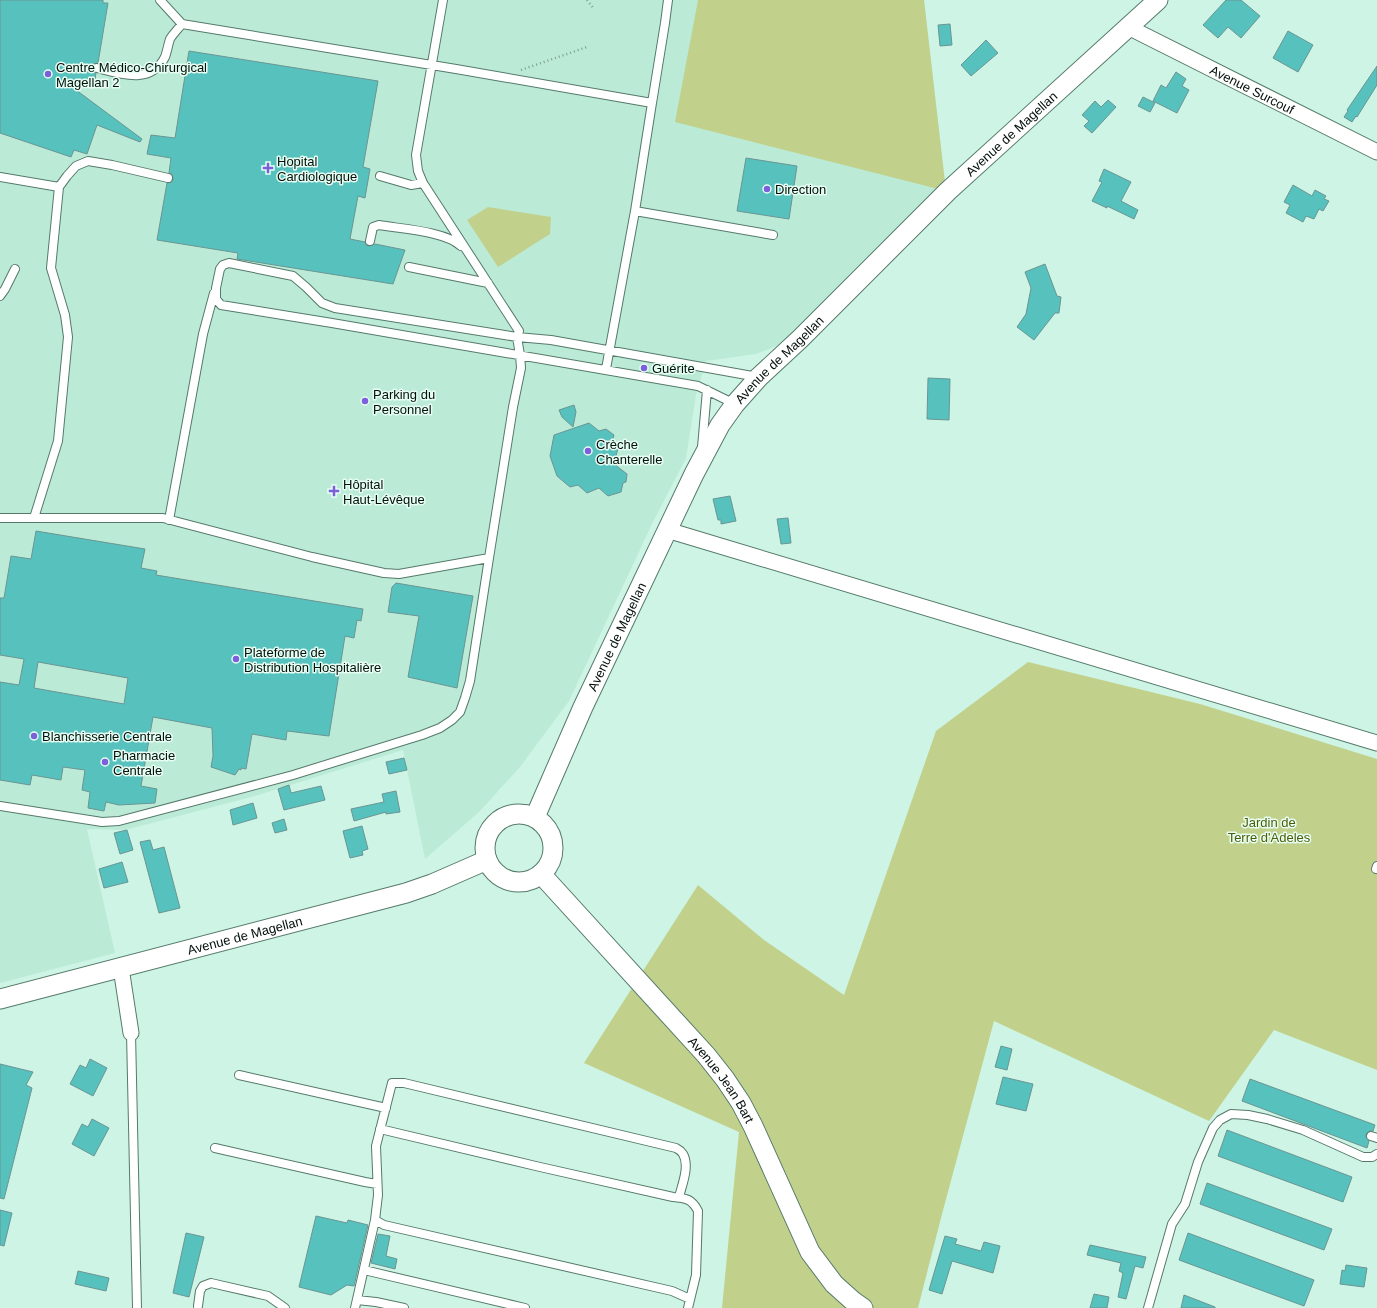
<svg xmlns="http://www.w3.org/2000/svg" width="1377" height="1308" font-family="Helvetica,sans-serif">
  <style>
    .built { fill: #bbebd7 }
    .green { fill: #c1d18c }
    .building { fill: #56c1bd; stroke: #6b9593; fill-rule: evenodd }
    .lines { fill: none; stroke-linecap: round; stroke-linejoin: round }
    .service-casing { stroke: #55796a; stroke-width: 10 }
    .minor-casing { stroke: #55796a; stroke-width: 17 }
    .tertiary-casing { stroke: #55796a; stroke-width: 21 }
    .path { stroke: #7f9c90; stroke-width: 2.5; stroke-dasharray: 1 3; stroke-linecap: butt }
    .service { stroke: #fff; stroke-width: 8 }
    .minor { stroke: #fff; stroke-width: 15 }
    .tertiary { stroke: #fff; stroke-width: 19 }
    .poi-dot { fill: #7c60db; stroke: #e6fef3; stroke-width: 1.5 }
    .labels { text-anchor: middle; stroke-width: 3; stroke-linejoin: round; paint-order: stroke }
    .poi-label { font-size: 13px; fill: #030f0a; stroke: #e6fef3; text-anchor: start }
    .street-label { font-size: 13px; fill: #030f0a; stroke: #e6fef3 }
    .park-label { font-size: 13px; fill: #505c05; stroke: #e6fef3 }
  </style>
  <rect width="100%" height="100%" fill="#cdf4e4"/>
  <!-- built -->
  <path class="built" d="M0,0h924l22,191 -162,152 -28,11 -50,7 -10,34 -10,63 -34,66 -83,177 -49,66 -41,45 -54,47 -22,-109 -148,46 -130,34 -38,-1 28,124 -115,30z"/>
  <!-- green -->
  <path class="green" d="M698,0h226l22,191 -271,-69z
    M488,207l63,10 -1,17 -52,33 -31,-47z
    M1028,662l172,42 177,55v311l-103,-40 -65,91 -215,-100 -52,193 -24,94h-196l17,-176 -155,-69 114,-178 66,55 80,55 92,-264z"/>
  <!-- building -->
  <path class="building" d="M0,0h103v3h5l-10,60 -5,1 -1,3 1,5 3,1 -2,13 -30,-5 78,58 -2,3 -43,-17 -10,29 -13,-4 -3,7 -71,-24z
    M1226,0h15l19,16 -19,22 -13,-11 -10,11 -15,-13z
    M950,24l2,21 -12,1 -2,-21z
    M1288,31l25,14 -15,27 -25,-14z
    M986,40l12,13 -27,23 -10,-11z
    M189,51l189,30 -15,86 7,2 -5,29 -7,-2 -8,43 15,3 1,3 3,1 6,-2 30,6 -12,34 -156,-25 1,-6 -81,-13 10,-57 5,-1 1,-3 -1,-5 -3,-1 2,-15 -24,-4 4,-19 24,3z
    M1377,66v19l-20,32 -1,-1 -4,6 -8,-5 4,-6 -1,-1z
    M1176,72l10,7 -4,7 7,4 -12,23 -24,-12 8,-16 5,3z
    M1143,97l12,6 -5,9 -12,-6z
    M1108,100l8,7 -24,26 -8,-7 5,-5 -7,-6 13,-14 6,6z
    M746,158l51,8 -8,53 -52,-8z
    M1104,169l27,13 -10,19 17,9 -4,9 -27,-13v2l-15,-7 10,-19 -3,-1z
    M1293,185l19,11 3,-6 11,6 -2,3 5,2 -6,10 -4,-2 -5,10 -8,-3 -3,6 -17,-9 4,-8 -6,-3z
    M1045,264l12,32 4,1 -2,16h-4l-21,27 -17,-13 9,-13 5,-26 -6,-16z
    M928,378l22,1 -1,41 -22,-1z
    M574,405l2,7 -3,15 -11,-10 -3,-7z
    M589,423l10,8 7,-2 8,6 -2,7 6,6 -4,16 13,10 -1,8 -3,1 -2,9 -13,4 -9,-8 -12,5 -9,-8 -8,2 -13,-11 -7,-20 4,-21z
    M730,496l6,25 -15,3v-4h-3l-5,-21z
    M788,518l3,25 -10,1 -4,-25z
    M36,531l109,18 -4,19 16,3 -1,4 207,34 -2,12 -4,-1 -3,18 -9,-2 -16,100 -42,-5 -1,9 -34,-6 -6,35 -5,-1v2l-2,-1 -4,6 -24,-8 2,-11 -1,-28 -59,-11 -12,69 16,3 -2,14 -36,2 -13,-3 -2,9 -16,-3 2,-16 -8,-2 3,-20 -22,-3 -2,13 -29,-5 -2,10 -30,-5v-98l19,3 5,-26 -24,-4v-57h4l7,-42 20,3zM38,662l90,16 -4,26 -90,-16z
    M396,583l77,13 -16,92 -49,-11 11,-61 -31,-4 4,-25z
    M404,758l3,12 -18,4 -3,-12z
    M289,785l2,8 30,-7 4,14 -41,10 -6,-21z
    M396,791l4,21 -14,2v-2l-32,9 -3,-12 33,-7 -2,-8z
    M253,803l4,15 -24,7 -3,-15z
    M284,819l3,11 -12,3 -3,-10z
    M362,826l6,23 -6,2 1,4 -13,3 -7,-27z
    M127,830l6,20 -13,4 -6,-21z
    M150,840l3,10 11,-3 16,61 -21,5 -19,-71z
    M122,862l6,20 -24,6 -5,-19z
    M1001,1046l11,3 -5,21 -12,-3z
    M90,1059l17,9 -14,28 -23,-12 10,-19 6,3z
    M0,1064l33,8 -7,13 6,3 -28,111 -4,-1z
    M1003,1077l30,7 -7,27 -30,-7z
    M1250,1079l125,46 -2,6h-3l-4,3v3l3,4 -2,7 -125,-47z
    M92,1119l17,9 -15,28 -22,-12 10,-20 6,3z
    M1227,1130l125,47 -9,25 -125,-46z
    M1207,1183l125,46 -8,21 -124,-46z
    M0,1210l12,3 -8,33 -4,-1z
    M316,1216l31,7 1,-3 20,5 -14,61 -7,-1 -16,10 -32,-8z
    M186,1233l18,4 -15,60 -16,-4z
    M1188,1233l126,47 -10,26 -125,-46z
    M378,1234l12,2 -4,20 11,3 -2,10 -24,-6z
    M945,1236l12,3 -2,5 26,7 3,-9 16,4 -7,27 -41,-12 -10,33 -13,-4z
    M1090,1245l56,12 -3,11 -8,-2 -9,33 -8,-2 5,-24 -4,-2 2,-8 -34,-8z
    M1346,1265l21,3 -3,19 -24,-3 2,-14 3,1z
    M78,1271l31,7 -3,13 -31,-7z
    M1094,1294l15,3 -2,11h-17z
    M1184,1295l31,12v1h-34z"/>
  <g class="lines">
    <defs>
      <path id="service" d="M160,0l22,24
        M97,68c23,6 54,17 68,-11 2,-5 3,-12 5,-18 3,-5 8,-10 12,-15l274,45 196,34 -17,108 -29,158
        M652,103l13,-80 3,-23
        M380,176l31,9 12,-2
        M0,177l59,10 -8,81 14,47 3,22 -10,104 -24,77
        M59,187l8,-11 9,-10 12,-5 24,4 56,13
        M635,211l138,24
        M370,241l3,-14 6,-2c22,4 66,6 82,21
        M409,267l79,16
        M0,296l5,-7 10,-20
        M735,404l-37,-18 -366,-63 -111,-18 -5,-6v-11l4,-19 3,-4 6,-2 64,13 13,11 16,16 13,5 182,29 34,3 207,37
        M702,447l5,-57
        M0,518h163l149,39 72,16 15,1 90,-16 24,-151 8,-39 -1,-13 -3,-18 2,-6 -96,-148 -5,-12 -2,-16 27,-155
        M169,520l34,-186 11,-41
        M0,806l102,16 17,-1 174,-46 129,-40 18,-7 12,-8 8,-8 5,-14 5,-17 19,-123
        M1376,869l1,-3
        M131,1033l6,275
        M239,1075l147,33
        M380,1129l160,38 133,30c13,1 19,2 25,14l-2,64 -8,33
        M1371,1136l6,2
        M215,1148l150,34 12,2
        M375,1220l9,5 288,66 18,8
        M364,1270l161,38
        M357,1300l19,2 28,6
        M198,1306l2,-15 3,-5 8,-3 57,13 17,12
        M355,1308l20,-88 3,-25 -2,-49 16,-63h12l272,65c2,1 5,3 7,6 7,12 -1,31 -4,43
        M1148,1308l24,-84 13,-20 13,-42 15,-34 7,-8 11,-6 17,1 19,4 36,11 60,27h9l5,-3"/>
      <g id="minor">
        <path id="s1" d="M1128,27l249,125"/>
        <path d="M667,530l710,213"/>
        <path d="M121,968l10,65"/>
      </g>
      <g id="tertiary">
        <circle cx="519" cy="848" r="34"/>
        <path id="s2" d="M535,817l48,-110 111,-233 26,-49 15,-21 24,-27 41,-38 148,-148 210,-191"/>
        <path id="s3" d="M541,874l165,181 19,24 16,24 12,23 57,126 24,32 19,17 10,7"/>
        <path id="s4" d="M0,999l406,-106 26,-9 55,-24"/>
      </g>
    </defs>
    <!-- service casing -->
    <use href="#service" class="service-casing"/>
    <!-- minor casing -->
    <use href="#minor" class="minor-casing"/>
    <!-- tertiary casing -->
    <use href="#tertiary" class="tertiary-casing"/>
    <!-- path -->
    <path class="path" d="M587,0l7,9
      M521,70l66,-23"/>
    <!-- service -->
    <use href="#service" class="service"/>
    <!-- minor -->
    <use href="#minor" class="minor"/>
    <!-- tertiary -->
    <use href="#tertiary" class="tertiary"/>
  </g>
  <!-- markers -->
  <g class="poi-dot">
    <circle cx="48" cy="74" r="4"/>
    <path d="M266 162h4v4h4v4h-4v4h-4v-4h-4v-4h4z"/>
    <circle cx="767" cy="189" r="4"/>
    <circle cx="644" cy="368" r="4"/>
    <circle cx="365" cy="401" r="4"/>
    <circle cx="588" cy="451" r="4"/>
    <path d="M332 485h4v4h4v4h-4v4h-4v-4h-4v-4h4z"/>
    <circle cx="236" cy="659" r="4"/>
    <circle cx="34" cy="736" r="4"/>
    <circle cx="105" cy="762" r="4"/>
  </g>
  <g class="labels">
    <!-- poi labels -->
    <g class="poi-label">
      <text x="56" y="72">Centre Médico-Chirurgical<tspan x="56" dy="15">Magellan 2</tspan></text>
      <text x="277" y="166">Hopital<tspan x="277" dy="15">Cardiologique</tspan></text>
      <text x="775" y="194">Direction</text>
      <text x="652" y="373">Guérite</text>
      <text x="373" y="399">Parking du<tspan x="373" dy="15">Personnel</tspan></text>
      <text x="596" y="449">Crèche<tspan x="596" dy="15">Chanterelle</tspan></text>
      <text x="343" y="489">Hôpital<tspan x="343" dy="15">Haut-Lévêque</tspan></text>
      <text x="244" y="657">Plateforme de<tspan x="244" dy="15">Distribution Hospitalière</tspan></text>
      <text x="42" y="741">Blanchisserie Centrale</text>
      <text x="113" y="760">Pharmacie<tspan x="113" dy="15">Centrale</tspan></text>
    </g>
    <!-- street labels -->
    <g class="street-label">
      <text dy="5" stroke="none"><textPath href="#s1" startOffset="139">Avenue Surcouf</textPath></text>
      <text dy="5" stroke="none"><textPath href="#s2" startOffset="846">Avenue de Magellan</textPath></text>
      <text dy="5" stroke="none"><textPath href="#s2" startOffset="522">Avenue de Magellan</textPath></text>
      <text dy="5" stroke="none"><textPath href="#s2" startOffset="198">Avenue de Magellan</textPath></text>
      <text dy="5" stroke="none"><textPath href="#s4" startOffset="253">Avenue de Magellan</textPath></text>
      <text dy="5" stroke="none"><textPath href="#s3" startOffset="274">Avenue Jean Bart</textPath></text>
    </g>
    <!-- park labels -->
    <g class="park-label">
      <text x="1269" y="827">Jardin de<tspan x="1269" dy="15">Terre d'Adeles</tspan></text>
    </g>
  </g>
</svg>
